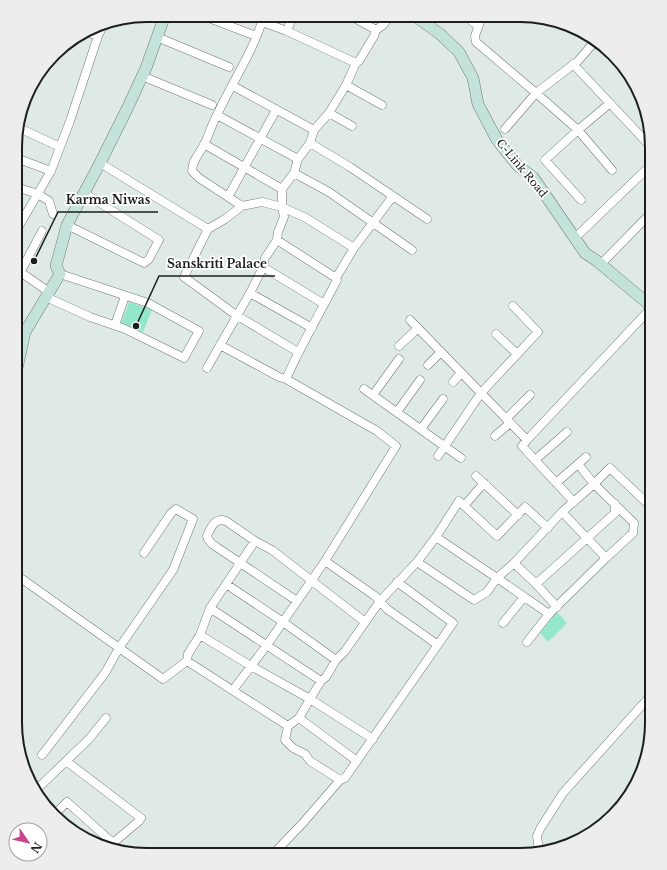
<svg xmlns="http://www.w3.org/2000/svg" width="667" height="870" font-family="'Libre Baskerville',serif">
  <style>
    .green { fill: #93e8cb }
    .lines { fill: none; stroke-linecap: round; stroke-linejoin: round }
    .street-casing { stroke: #707976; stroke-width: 9 }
    .secondary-casing { stroke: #707976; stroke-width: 12 }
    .street { stroke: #fff; stroke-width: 8 }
    .secondary { stroke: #c3e2d9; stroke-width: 11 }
    .labels { text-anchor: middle; stroke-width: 3.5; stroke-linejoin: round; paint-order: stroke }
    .street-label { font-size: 11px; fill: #1b1f1d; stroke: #fff }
    .rim { fill: none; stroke: #1b1f1d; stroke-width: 2 }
    .leader { fill: none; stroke: #1b1f1d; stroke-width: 1.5 }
    .callout-dot { fill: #1b1f1d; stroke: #fff; stroke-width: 1.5 }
    .callout-label { font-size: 12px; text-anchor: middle; font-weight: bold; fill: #1b1f1d; stroke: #fff; stroke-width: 3.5; stroke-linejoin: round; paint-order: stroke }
  </style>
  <rect width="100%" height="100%" fill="#dfe9e5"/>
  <!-- green -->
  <path class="green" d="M129,302l23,8 -9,22 -22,-9z
    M557,612l10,11 -19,19 -8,-9z"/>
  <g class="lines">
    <defs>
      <path id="street" d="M201,15l55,21
        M351,16l25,14
        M465,16l13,10
        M482,16l-7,20 1,6 60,51 42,37 34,40
        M262,22l25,9 69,32
        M287,31l6,-16
        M86,32l12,4
        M157,37l72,30
        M573,64l79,84
        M142,76l70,29
        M346,85l36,20
        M233,86l81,44
        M329,113l23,13
        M217,115l81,44
        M17,127l43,20
        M505,129l31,-36 42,-32 18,-21
        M310,143l40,24 77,52
        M204,144l78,45
        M16,158l35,13
        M100,163l108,66
        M294,173l35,19 83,58
        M16,187l22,7 11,7 4,13
        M228,197l48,-87
        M581,200l-36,-40 33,-30 31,-26
        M242,206l-43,-28 -7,-7c0,-11 8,-18 13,-28 4,-9 7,-19 12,-28 15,-33 37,-64 47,-100
        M67,225l77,38 5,-4 10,-19 -75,-47
        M16,231l35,-60 19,-50 28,-85 7,-14
        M575,238l77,-74
        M277,240l59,38
        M601,264l51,-52
        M263,267l61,37
        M16,269l33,23
        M21,271l21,-40
        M250,293l62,35
        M46,297l44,20 35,12 59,29 15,-27 -51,-28 -88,-29
        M410,320l71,73 57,-61 -25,-26
        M115,325l10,-29
        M496,334l21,20
        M220,345l59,32 7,2 91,52 19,15 -71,115 -58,84 -34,45
        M399,346l19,-18
        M298,352l-62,-37 -52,-38 24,-48 17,-10 17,-13 20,-4 20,5 24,11 48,30
        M428,365l13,-13
        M207,368l43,-75 13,-26 2,-9 12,-18 1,-8 6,-15 -2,-10v-18l12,-16 4,-14 12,-16 4,-13 15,-17 17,-28 10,-22 3,-2 15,-25 2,-6 7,-5 7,-9
        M286,379c15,-34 34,-66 51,-99l-1,-2 18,-30 39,-52
        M453,382l8,-9
        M364,389l97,69
        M373,395l26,-36
        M397,412l23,-32
        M506,419l24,-24
        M421,429l22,-30
        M495,436l15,-13
        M527,440l125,-133
        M438,456l43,-63 46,47 -5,6 52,56
        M535,460l32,-28
        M476,476l42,39
        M556,483l30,-26
        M464,506l20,-23
        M606,558l27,-25 1,-10 -40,-39 16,-16 42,40
        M325,561l50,35 12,13 51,36
        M417,562l57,38 13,-8 10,-14 -61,-41
        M514,563l48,-51
        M15,574l148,105 24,-18 1,-7 12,-19 10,-27 45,-67
        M226,584l57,38 53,38
        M297,601l-85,-57 -4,-5 -1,-3c4,-9 8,-19 19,-15l29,20 17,9 93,72
        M557,607l-21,-23 79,-71v-9
        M210,608l111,73
        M549,614l57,-56 -44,-46 32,-28 -16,-20
        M503,623l21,-26
        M200,635l51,31 59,33 63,40
        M527,642l22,-28 -52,-36 17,-15 22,21
        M187,661l101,65
        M299,718l58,43
        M42,755l63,-82 14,-25 54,-78 20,-51 -17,-10 -5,4 -27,40
        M66,761l75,57 -2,3 -26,22 -2,4
        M340,780l-30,-19 -5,-7 -12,-6 -8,-8 3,-14 11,-8 11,-19 11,-18 5,-4 10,-17 9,-9 35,-50 37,-39 19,-25 23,-36 38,35 28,-29 23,21
        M36,790l53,-51 17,-21
        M56,813l11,-11 46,41
        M539,851l-2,-15 3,-7 23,-36 89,-99
        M273,854l29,-30 38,-44 5,-2 108,-155 -56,-41"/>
      <path id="secondary" d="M415,16l25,18 19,18 14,26 5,26 19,36 20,25 16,12 52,76 12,8 55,46
        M16,373l9,-41 35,-58 -4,-8 11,-41 33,-62 27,-54 19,-41 19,-53"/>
    </defs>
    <!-- street casing -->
    <use href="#street" class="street-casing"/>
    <!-- secondary casing -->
    <use href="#secondary" class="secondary-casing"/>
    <!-- street -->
    <use href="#street" class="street"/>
    <!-- secondary -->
    <use href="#secondary" class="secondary"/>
  </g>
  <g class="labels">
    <!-- street labels -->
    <g class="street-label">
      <text transform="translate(522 168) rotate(50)" y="4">C-Link Road</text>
    </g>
  </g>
  <!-- crop -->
  <path d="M0 0H667V870H0ZM147 22H520A125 125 0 0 1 645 147V723A125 125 0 0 1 520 848H147A125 125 0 0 1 22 723V147A125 125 0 0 1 147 22Z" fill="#ededed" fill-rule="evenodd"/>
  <path class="rim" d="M147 22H520A125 125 0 0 1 645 147V723A125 125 0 0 1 520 848H147A125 125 0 0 1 22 723V147A125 125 0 0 1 147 22Z"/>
  <!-- callouts -->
  <path class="leader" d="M34 261L58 212H158M136 326L159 276H275"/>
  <g class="callout-dot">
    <circle cx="34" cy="261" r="4"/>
    <circle cx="136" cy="326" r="4"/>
  </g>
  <g class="callout-label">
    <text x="108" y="204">Karma Niwas</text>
    <text x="217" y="268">Sanskriti Palace</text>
  </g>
  <!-- north arrow -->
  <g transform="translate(28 842) rotate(124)"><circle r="19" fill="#ffffff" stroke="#a4a5a5"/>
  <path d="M0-3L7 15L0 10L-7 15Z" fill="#c7458d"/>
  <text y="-6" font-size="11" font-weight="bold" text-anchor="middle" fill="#1b1f1d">N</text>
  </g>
</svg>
